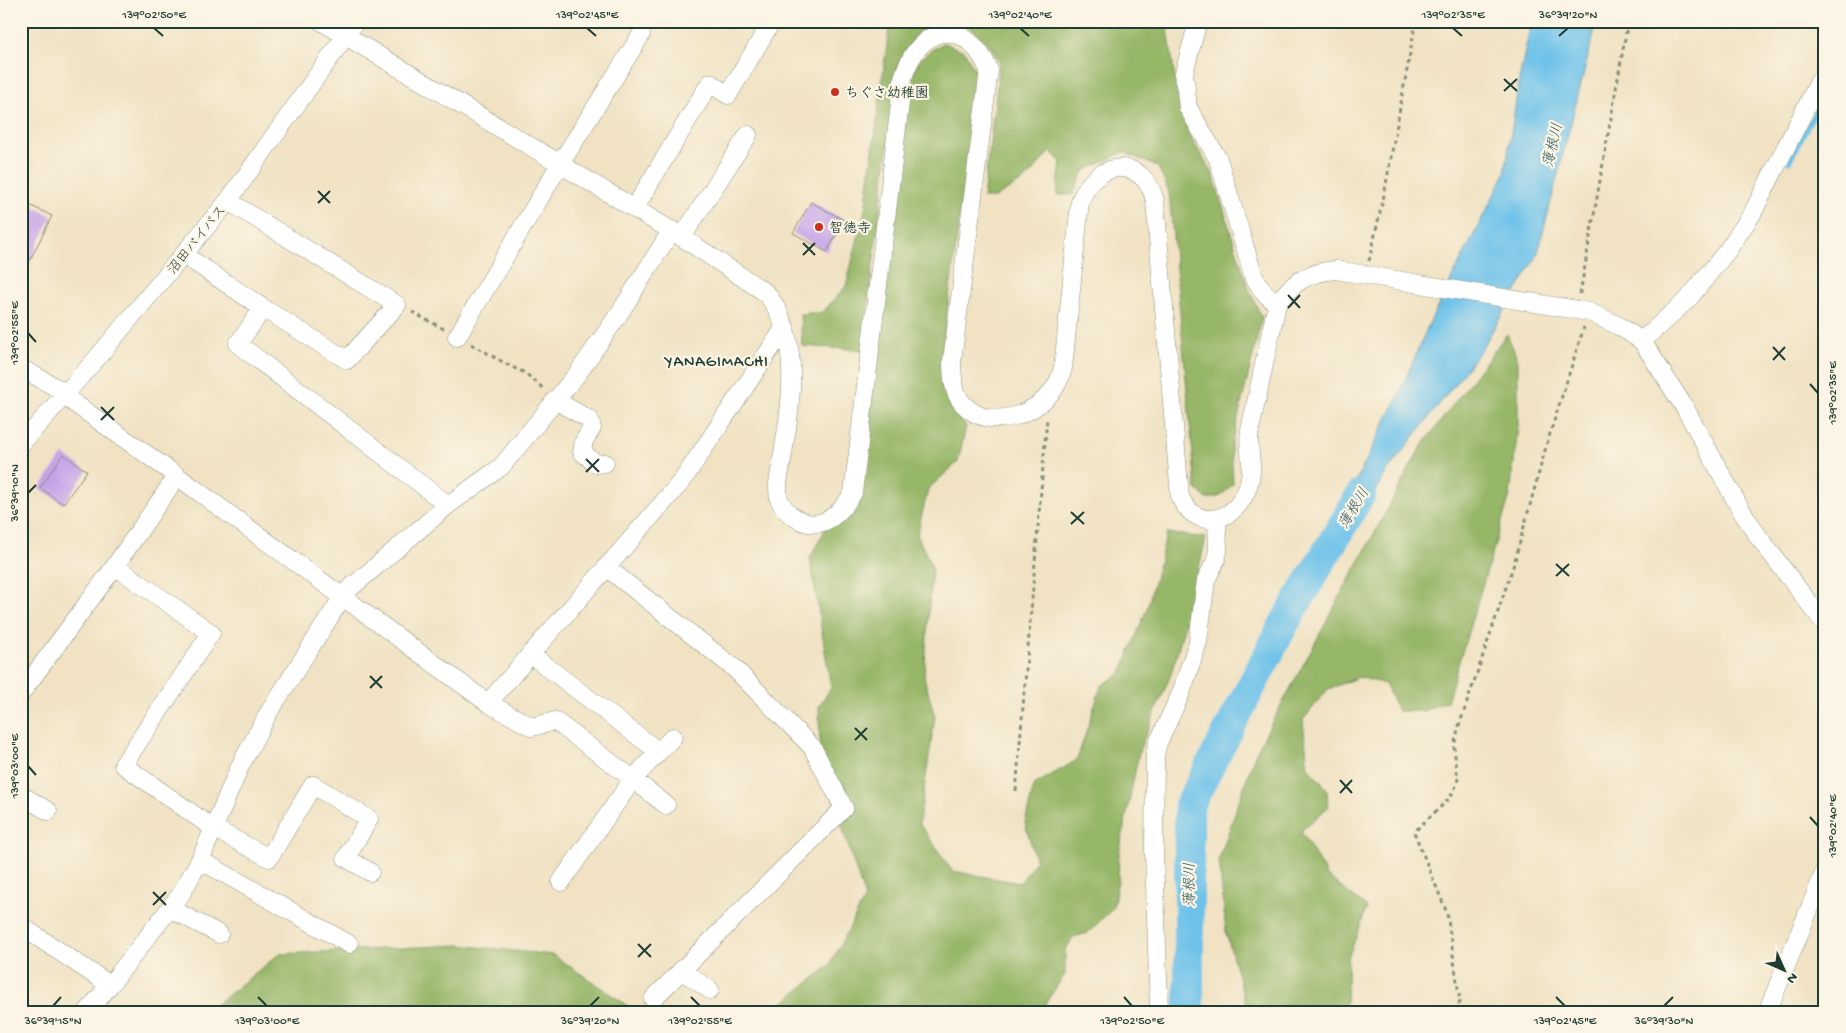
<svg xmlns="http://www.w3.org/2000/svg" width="1846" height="1033" font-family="'Gochi Hand','Klee One',sans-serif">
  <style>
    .forest { fill: #96b668; stroke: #5a7a4e }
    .water { fill: #6ec2ea; stroke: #46808f }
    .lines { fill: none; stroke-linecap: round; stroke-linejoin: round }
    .stream { stroke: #6ec2ea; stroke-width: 5 }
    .river { stroke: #6ec2ea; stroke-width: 30 }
    .building { fill: #c4a1e8 }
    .minor-casing { stroke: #88907c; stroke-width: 19 }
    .path { stroke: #88907c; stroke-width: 3; stroke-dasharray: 4 4; stroke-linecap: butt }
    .minor { stroke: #fff; stroke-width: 18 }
    .ticks { fill: none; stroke: #1f3d34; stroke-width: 2 }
    .poi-dot { fill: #c8321e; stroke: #fcf5e5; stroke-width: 2 }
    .labels { text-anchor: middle; stroke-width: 4.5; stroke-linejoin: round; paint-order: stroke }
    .poi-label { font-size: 14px; font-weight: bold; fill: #1f3d34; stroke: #fcf5e5; text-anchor: start }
    .street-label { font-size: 14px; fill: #1f3d34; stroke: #fcf5e5 }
    .water-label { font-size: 15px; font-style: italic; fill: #335e62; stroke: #fcf5e5 }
    .quarter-label { font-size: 16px; letter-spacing: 1px; fill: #1f3d34; stroke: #fcf5e5 }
    .neatline { fill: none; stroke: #1f3d34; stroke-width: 2 }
    .ticks-label { font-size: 12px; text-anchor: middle; fill: #1f3d34 }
  </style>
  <rect width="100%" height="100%" fill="#fcf5e5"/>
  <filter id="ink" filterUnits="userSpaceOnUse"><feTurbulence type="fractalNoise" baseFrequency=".02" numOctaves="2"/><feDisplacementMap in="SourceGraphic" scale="10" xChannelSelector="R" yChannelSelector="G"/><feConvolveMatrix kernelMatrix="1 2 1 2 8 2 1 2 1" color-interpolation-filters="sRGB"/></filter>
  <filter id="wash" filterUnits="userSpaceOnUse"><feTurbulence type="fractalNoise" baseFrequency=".0096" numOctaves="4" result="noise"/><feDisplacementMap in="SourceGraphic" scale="20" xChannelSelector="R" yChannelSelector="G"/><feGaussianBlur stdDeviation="1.12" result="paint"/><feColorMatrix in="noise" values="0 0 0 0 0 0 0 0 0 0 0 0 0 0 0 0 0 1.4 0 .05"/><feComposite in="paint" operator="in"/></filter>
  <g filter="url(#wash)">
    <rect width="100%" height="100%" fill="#f0e2c3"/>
    <!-- forest -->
    <path class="forest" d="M890,21h277l9,66 12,47 24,38 36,115 14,31 -31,128 2,38 -12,12 -14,3 -11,-10 -27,-297 -11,-25 -34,-15 -40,19 -11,24h-16l4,-33 -11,-11 -23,27 -32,20h-12l17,-135 -9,-16 -28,-25c-36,1 -47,9 -64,41l-37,287 -60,-4 -2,-32 23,-2 23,-26 19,-76z
      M944,43l20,8 14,24 -38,292 3,26 11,19 12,14 -8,36 -30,27 -11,46 15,32 -8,110 11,40 -16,106 33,48 68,12 16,-22 -11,-38 9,-38 43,-25 24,-74 20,-13 26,-64 20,-76 39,5 -19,79 -16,57 -32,77 -20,103 -1,26 -5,28 -25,25 -14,4 -9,13v24l-22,33 1,5h-272l58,-47 35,-67 -45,-140 -1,-52 12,-18 -21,-130 16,-30 23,-16 61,-431c8,-22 13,-27 34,-38z
      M1507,334l11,27v66l-8,68 -63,206 -24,10h-25l-13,-27 -26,-7 -31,12 -25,31 5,47 19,22 1,18 -27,24 26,45 40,32 -19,50 -2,47 -7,7h-91l-22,-80 -7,-73 37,-107 165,-305z
      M459,945l94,10 84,57h-439l15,-5 66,-53z"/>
    <!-- water -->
    <path class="water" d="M1531,21h66l-60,235 -56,94 -95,123 -40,70 -10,-23 62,-123 30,-71 77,-153 14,-92z"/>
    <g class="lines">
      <!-- stream -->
      <path class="stream" d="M1789,162l36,-69"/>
      <!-- river -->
      <path class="river" d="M1189,1012v-206l95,-182 77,-130"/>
    </g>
    <g id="blocks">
      <!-- building -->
      <path class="building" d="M21,201l31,15 -31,62z
        M811,202l33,18 -17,32 -34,-19z
        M63,454l24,17 -24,33 -23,-16z"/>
    </g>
  </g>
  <g filter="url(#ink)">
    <use href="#blocks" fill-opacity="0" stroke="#88907c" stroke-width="1"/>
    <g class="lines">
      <defs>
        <path id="minor" d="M321,21l356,213 89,59c42,50 21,131 12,191 0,4 0,10 1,15 6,16 27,29 44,23 14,-5 23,-18 30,-29l50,-415c16,-54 62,-63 86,-8l-37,291c0,14 1,33 12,44 27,28 78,9 94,-23 2,-4 4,-10 5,-14l17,-166c15,-43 64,-47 75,-1l25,296c5,11 15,22 29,22 25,0 40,-24 42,-47 1,-14 -4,-27 -1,-42l27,-126c15,-22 32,-32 59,-34l253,42 30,14 23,15 43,67 56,102 19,29 65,85
          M1198,21l-14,52 4,35 30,51 36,118 10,16 13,11
          M634,209l76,-126 18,12 44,-74
          M682,237l66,-102
          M184,255l79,53 84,52 50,-55 -169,-104
          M263,308l-25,36 210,161
          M457,337l103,-173 81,-129
          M1642,341l47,-43 38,-47 25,-37 73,-144
          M21,368l45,25
          M64,396l113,80 311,227 44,24 23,-6 78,58 33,26
          M555,400l35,20 2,8 -8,13 -2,11 14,12 9,-1
          M21,444l76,-86 131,-157 128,-180
          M115,566l96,67 -88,132 90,63 56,30 44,-73 56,34 -23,39 24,14
          M606,567l128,101 78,79 32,61 -191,191
          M530,654l129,98
          M21,693l94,-127 62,-90
          M488,703l194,-222 103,-154
          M21,795l27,16
          M200,860l149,84
          M561,882l72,-103 40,-42
          M171,909l48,25
          M21,926l89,59
          M681,970l29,20
          M87,1012l23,-27 71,-91 19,-34 41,-96 28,-52 69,-108 3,-8 107,-91 53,-38 77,-94 41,-59 53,-84
          M1159,1012l-5,-160 1,-97 3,-12 23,-50 17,-51 8,-62 10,-20 2,-9 -1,-32
          M1767,1012l58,-141"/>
      </defs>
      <!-- minor casing -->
      <use href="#minor" class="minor-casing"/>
      <!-- path -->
      <path class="path" d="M1369,261l15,-66 32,-174
        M1580,294l48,-273
        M412,312l32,17
        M471,344l37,21 17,8 19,16
        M1016,791l31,-373
        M1455,1012l5,-10 -13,-89 -33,-81 36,-34 8,-16 -4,-35 4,-18 55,-162 34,-124 37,-116"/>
      <!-- minor -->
      <use href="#minor" class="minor"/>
    </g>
  </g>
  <!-- ticks -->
  <path class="ticks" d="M154,28l9,8M587,28l9,8M1020,28l9,8M1453,28l9,8M1559,36l9,-8M1504,79l13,12M1504,91l13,-12M318,191l12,12M318,203l12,-12M803,243l12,12M803,255l12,-12M1288,295l12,13M1288,308l12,-13M28,333l8,9M1773,347l12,13M1773,360l12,-13M1810,384l8,9M101,407l13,13M101,420l13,-13M586,459l13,13M586,472l13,-13M28,493l8,-8M1071,512l13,12M1071,524l13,-12M1556,564l13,12M1556,576l13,-12M370,676l12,12M370,688l12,-12M855,728l12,12M855,740l12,-12M28,766l8,9M1340,780l12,13M1340,793l12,-13M1810,817l8,9M153,892l13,13M153,905l13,-13M638,944l13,13M638,957l13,-13M258,997l9,9M691,997l9,9M1124,997l8,9M1556,997l9,9M53,1006l8,-9M590,1006l9,-9M1664,1006l9,-9"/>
  <!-- markers -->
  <g class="poi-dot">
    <circle cx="835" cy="92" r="5"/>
    <circle cx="819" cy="227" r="5"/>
  </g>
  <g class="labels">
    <!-- poi labels -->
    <g class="poi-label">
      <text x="845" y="97">ちぐさ幼稚園</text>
      <text x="829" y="232">智徳寺</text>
    </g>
    <!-- street labels -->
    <g class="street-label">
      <text transform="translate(196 239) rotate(-51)" y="5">沼田バイパス</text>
    </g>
    <!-- water labels -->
    <g class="water-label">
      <text transform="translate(1552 145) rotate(-77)" y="5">薄根川</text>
      <text transform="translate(1353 508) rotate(-59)" y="5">薄根川</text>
      <text transform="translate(1189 885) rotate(-90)" y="5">薄根川</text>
    </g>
    <!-- quarter labels -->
    <g class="quarter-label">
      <text x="717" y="366">YANAGIMACHI</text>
    </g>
  </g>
  <!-- margin -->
  <rect width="1846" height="1033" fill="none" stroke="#fcf5e5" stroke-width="55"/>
  <!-- north arrow -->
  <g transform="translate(1784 970) rotate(135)" stroke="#fcf5e5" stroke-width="4" paint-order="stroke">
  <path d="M0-4L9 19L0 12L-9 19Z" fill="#1f3d34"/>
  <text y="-8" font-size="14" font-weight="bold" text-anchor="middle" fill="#1f3d34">N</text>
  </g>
  <rect x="28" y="28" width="1790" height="978" class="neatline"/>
  <g class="ticks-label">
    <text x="154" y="18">139°02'50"E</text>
    <text x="587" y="18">139°02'45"E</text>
    <text x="1020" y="18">139°02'40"E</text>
    <text x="1453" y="18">139°02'35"E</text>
    <text x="1568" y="18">36°39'20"N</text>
    <text transform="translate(14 333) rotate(-90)" y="4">139°02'55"E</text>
    <text transform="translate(1832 393) rotate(-90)" y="4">139°02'35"E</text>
    <text transform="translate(14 493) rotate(-90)" y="4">36°39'10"N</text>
    <text transform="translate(14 766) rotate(-90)" y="4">139°03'00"E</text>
    <text transform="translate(1832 826) rotate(-90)" y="4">139°02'40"E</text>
    <text x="53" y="1024">36°39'15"N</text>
    <text x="267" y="1024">139°03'00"E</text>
    <text x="590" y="1024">36°39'20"N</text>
    <text x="700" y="1024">139°02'55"E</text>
    <text x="1132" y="1024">139°02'50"E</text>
    <text x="1565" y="1024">139°02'45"E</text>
    <text x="1664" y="1024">36°39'30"N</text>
  </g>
</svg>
